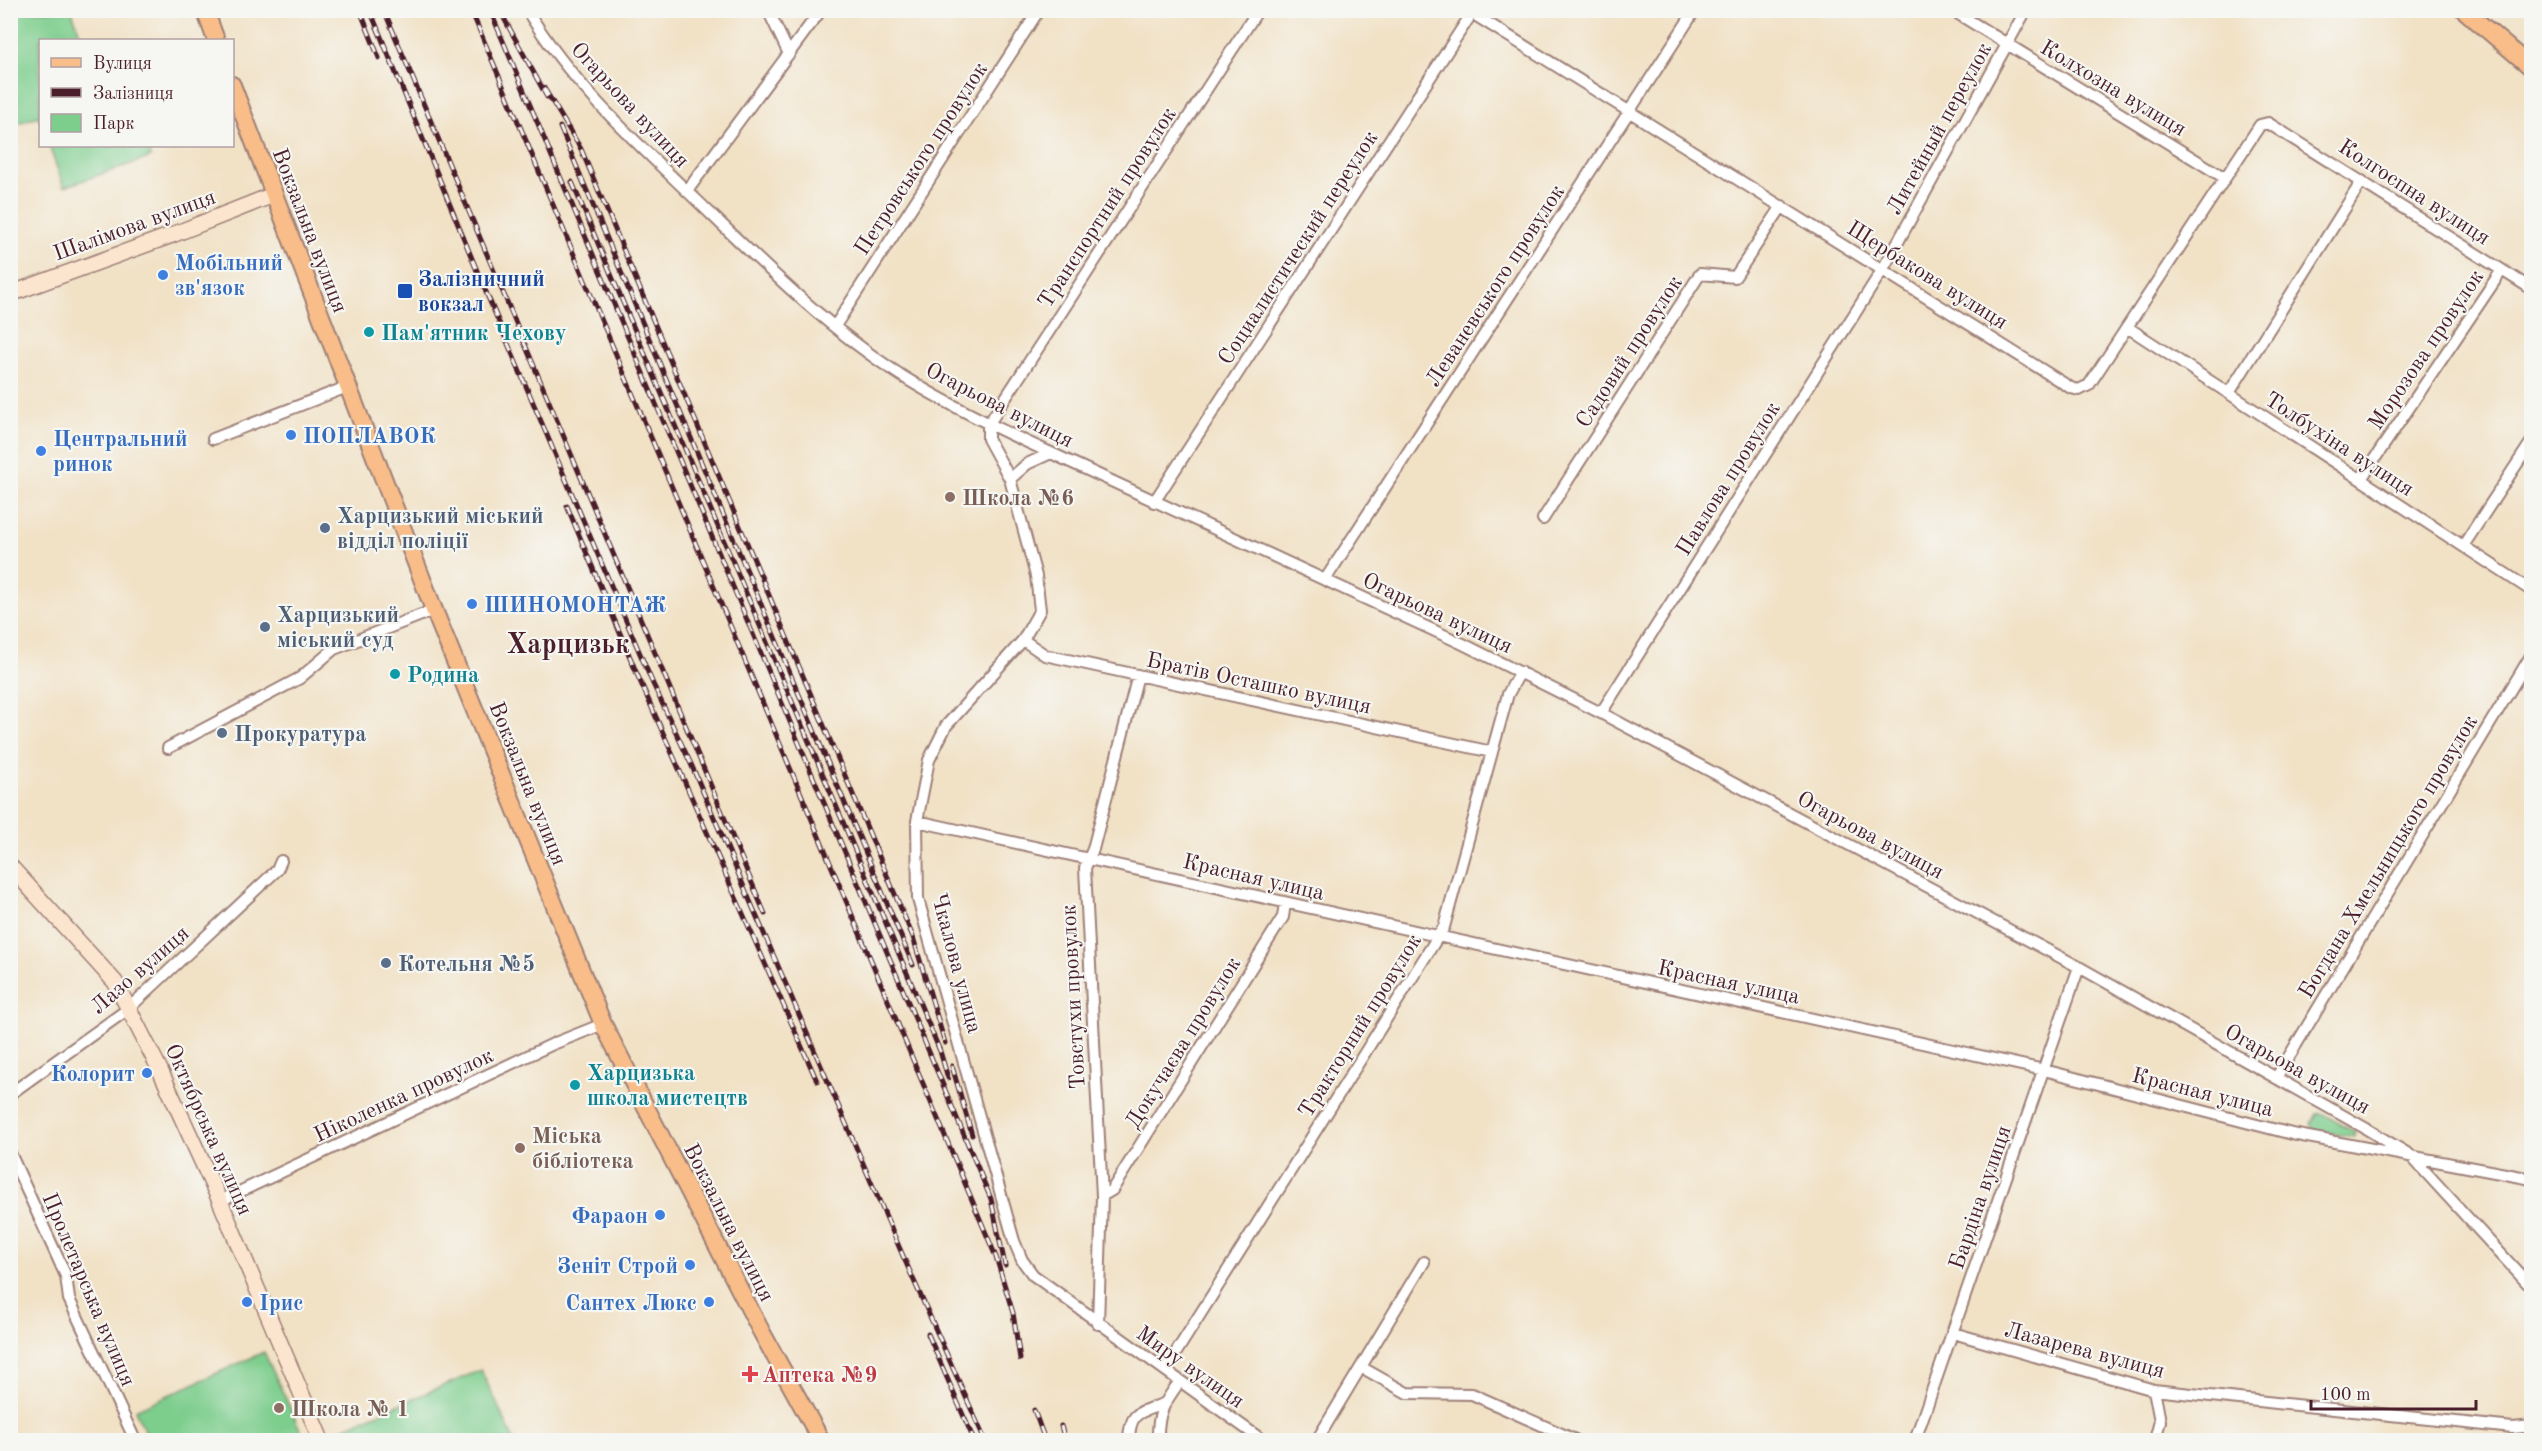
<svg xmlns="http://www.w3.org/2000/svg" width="2542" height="1451" font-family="'Old Standard TT',serif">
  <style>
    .green { fill: #7dcd8d; stroke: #64765c; stroke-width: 1.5 }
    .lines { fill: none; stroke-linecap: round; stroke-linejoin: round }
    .street-casing { stroke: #9e8078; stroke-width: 14 }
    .secondary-casing { stroke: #9e8078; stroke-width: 18 }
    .primary-casing { stroke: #9e8078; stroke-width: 20 }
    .street { stroke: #fff; stroke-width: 10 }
    .secondary { stroke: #fce5cf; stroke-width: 15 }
    .primary { stroke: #f8bd88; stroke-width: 16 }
    .rail-casing { stroke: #4a1f2b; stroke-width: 5 }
    .rail { stroke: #f6f6f2; stroke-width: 3; stroke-dasharray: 9; stroke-linecap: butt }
    .shop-dot { fill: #3f7fe0; stroke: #f6f6f2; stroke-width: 2 }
    .transit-dot { fill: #1a4fb4; stroke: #f6f6f2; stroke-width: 2 }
    .culture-dot { fill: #0f9aa8; stroke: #f6f6f2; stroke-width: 2 }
    .education-dot { fill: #8d6e63; stroke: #f6f6f2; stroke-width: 2 }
    .service-dot { fill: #5c6f8a; stroke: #f6f6f2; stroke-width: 2 }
    .health-dot { fill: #e0444e; stroke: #f6f6f2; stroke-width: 2 }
    .labels { text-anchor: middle; stroke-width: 4.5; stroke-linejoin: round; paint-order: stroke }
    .street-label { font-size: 22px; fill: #4a1f2b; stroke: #f6f6f2 }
    .shop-label { font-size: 22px; font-weight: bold; fill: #366cbe; stroke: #f6f6f2; text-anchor: start }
    .transit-label { font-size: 22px; font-weight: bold; fill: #164399; stroke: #f6f6f2; text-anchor: start }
    .culture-label { font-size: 22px; font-weight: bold; fill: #0d838f; stroke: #f6f6f2; text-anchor: start }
    .education-label { font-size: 22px; font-weight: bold; fill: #785e54; stroke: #f6f6f2; text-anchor: start }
    .service-label { font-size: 22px; font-weight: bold; fill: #4e5e75; stroke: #f6f6f2; text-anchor: start }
    .health-label { font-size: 22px; font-weight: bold; fill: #be3a42; stroke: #f6f6f2; text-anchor: start }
    .district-label { font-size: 28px; font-weight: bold; fill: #4a1f2b; stroke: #f6f6f2 }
  </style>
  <rect width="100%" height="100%" fill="#f6f6f2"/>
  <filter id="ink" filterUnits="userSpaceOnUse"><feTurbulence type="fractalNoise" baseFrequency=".0167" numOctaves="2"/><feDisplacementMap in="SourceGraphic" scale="12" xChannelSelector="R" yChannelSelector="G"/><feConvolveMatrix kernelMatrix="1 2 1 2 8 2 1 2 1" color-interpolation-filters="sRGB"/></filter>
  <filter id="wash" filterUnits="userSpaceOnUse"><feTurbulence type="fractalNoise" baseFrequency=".008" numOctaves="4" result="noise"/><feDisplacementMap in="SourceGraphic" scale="24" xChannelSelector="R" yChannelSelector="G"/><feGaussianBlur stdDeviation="1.35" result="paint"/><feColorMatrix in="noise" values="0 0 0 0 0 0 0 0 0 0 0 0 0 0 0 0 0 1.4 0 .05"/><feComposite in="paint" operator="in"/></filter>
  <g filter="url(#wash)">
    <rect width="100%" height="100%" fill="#f1e1c5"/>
    <!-- green -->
    <path class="green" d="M10,11h62l10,29h-42v81l-2,-5 -27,10z
      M49,146h98l4,11 -87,30z
      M2321,1113l34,19 -1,5 -41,-7 -2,-6 6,-10z
      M264,1352l41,88h-156l-14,-30z
      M481,1370l33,70h-168l-5,-11z"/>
  </g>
  <g filter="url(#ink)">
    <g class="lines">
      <defs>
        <path id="street" d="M527,10c42,70 100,124 159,180 68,65 136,135 216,186 48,30 98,54 149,77l412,191 138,69 478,254 286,161 45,27 122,133
          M768,10l21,44
          M1467,10l604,378 8,2 10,-5 171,-260 8,-2 264,166
          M1952,10l273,168
          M687,191l134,-181
          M835,326l204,-316
          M2127,327l405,264
          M2229,393l133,-212
          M213,439l134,-52
          M1051,453l-24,11 -17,15 26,97 4,34 -17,30 -77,86 -17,34 -12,61 1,78 96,342 8,19 11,15 229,165
          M1010,479l-22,-40v-14l270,-415
          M2361,479l141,-209
          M1154,502l318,-489
          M1543,519l157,-245 35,3 47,-71
          M2463,546l69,-105
          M1325,580l370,-570
          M1023,640l22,15 447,97
          M1601,713l282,-444 143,-259
          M168,748l132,-70 34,-29 100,-39
          M917,821l1127,249 248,64 240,45
          M2276,1078l256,-424
          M10,1094l118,-85 149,-139 4,-9
          M10,1153l56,123 3,23 66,141
          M1102,1196l10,-6 171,-273 2,-14
          M220,1201l333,-157 50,-20
          M1098,1324l4,-128 -17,-328 8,-19 45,-174
          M1953,1333l201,57 359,38 19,-2
          M1361,1367l46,26 65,1 103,46
          M1165,1370l279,-443 64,-233 12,-22
          M2154,1390l6,31 -5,19
          M1129,1440c1,-29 10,-27 34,-36
          M1158,1440c-1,-27 6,-37 22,-59
          M1317,1440l107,-178
          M1915,1440l164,-473"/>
        <path id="secondary" d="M10,294l162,-59 101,-40
          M10,866l105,116 45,88 60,131 101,239"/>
        <path id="primary" d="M205,10l11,30
          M2464,10l68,58
          M232,85l202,525 169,414 158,307 60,109"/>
      </defs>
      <!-- street casing -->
      <use href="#street" class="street-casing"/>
      <!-- secondary casing -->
      <use href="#secondary" class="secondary-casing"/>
      <!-- primary casing -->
      <use href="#primary" class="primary-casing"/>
      <!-- street -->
      <use href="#street" class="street"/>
      <!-- secondary -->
      <use href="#secondary" class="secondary"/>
      <!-- primary -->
      <use href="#primary" class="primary"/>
      <defs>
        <path id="rail" d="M360,10l19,48
          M370,10l110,268 173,406 38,80 212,492 82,184
          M384,10l381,904
          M471,10l525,1247 17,56 7,46
          M490,10l501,1189 14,66
          M500,11l47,86
          M544,88l37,61 332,788 32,106
          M560,127l353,838
          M572,182l368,869 8,27
          M567,506l70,168 180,407
          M952,1066l20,69
          M928,1334l46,106
          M1034,1410l11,30
          M1061,1426l4,14"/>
      </defs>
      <!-- rail casing -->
      <use href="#rail" class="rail-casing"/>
      <!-- rail -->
      <use href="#rail" class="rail"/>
    </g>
  </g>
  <!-- markers -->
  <g class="shop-dot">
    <circle cx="163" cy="275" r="6"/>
    <circle cx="291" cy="435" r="6"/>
    <circle cx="41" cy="451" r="6"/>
    <circle cx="472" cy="604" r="6"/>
    <circle cx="147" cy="1073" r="6"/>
    <circle cx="660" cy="1215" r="6"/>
    <circle cx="690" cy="1265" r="6"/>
    <circle cx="247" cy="1302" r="6"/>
    <circle cx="709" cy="1302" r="6"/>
  </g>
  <rect class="transit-dot" x="397" y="283" width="16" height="16" rx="3"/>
  <g class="culture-dot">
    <circle cx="369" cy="332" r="6"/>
    <circle cx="395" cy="674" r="6"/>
    <circle cx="575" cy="1085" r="6"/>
  </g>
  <g class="education-dot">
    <circle cx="950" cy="497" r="6"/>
    <circle cx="520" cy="1148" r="6"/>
    <circle cx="279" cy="1408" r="6"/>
  </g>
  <g class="service-dot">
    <circle cx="325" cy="528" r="6"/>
    <circle cx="265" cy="627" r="6"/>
    <circle cx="222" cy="733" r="6"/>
    <circle cx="386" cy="963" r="6"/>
  </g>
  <path class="health-dot" d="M747 1365h6v6h6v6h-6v6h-6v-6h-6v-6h6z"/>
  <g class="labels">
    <!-- street labels -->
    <g class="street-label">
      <text transform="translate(2114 87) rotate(31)" y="8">Колхозна вулиця</text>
      <text transform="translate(631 104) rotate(47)" y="8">Огарьова вулиця</text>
      <text transform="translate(1938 128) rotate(-61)" y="8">Литейный переулок</text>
      <text transform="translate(920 158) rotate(-57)" y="8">Петровського провулок</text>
      <text transform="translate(2415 191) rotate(33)" y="8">Колгоспна вулиця</text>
      <text transform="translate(1106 207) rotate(-57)" y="8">Транспортний провулок</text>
      <text transform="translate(134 224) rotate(-20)" y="8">Шалімова вулиця</text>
      <text transform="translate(311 230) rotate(69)" y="8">Вокзальна вулиця</text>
      <text transform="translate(1297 247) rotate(-57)" y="8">Социалистический переулок</text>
      <text transform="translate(1928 274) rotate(32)" y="8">Щербакова вулиця</text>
      <text transform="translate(1494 285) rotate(-57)" y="8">Леваневського провулок</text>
      <text transform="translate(2425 349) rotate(-56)" y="8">Морозова провулок</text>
      <text transform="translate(1628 351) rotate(-57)" y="8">Садовий провулок</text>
      <text transform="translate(1000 404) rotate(27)" y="8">Огарьова вулиця</text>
      <text transform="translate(2340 443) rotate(33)" y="8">Толбухіна вулиця</text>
      <text transform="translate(1727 478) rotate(-58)" y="8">Павлова провулок</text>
      <text transform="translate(1438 612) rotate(25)" y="8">Огарьова вулиця</text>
      <text transform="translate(1259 682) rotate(12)" y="8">Братів Осташко вулиця</text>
      <text transform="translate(529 783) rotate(68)" y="8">Вокзальна вулиця</text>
      <text transform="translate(1871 834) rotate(28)" y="8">Огарьова вулиця</text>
      <text transform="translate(2387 856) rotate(-59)" y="8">Богдана Хмельницького провулок</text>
      <text transform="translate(1254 876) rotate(13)" y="8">Красная улица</text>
      <text transform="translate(958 963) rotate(75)" y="8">Чкалова улица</text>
      <text transform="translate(139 969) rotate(-41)" y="8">Лазо вулиця</text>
      <text transform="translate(1729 981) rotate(12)" y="8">Красная улица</text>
      <text transform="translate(1072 997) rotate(-93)" y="8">Товстухи провулок</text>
      <text transform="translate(1359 1025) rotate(-58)" y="8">Тракторний провулок</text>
      <text transform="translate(1182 1042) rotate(-58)" y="8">Докучаєва провулок</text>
      <text transform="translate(2298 1068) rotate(29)" y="8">Огарьова вулиця</text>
      <text transform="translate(2203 1091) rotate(14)" y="8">Красная улица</text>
      <text transform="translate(403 1094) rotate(-25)" y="8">Ніколенка провулок</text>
      <text transform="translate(210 1129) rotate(66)" y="8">Октябрська вулиця</text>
      <text transform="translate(1979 1197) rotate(-71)" y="8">Бардіна вулиця</text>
      <text transform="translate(730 1222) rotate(63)" y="8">Вокзальна вулиця</text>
      <text transform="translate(90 1289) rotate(67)" y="8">Пролетарська вулиця</text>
      <text transform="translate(2085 1349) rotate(15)" y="8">Лазарева вулиця</text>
      <text transform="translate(1191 1366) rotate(35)" y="8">Миру вулиця</text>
    </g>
    <!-- shop labels -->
    <g class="shop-label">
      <text x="175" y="270">Мобільний<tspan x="175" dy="25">зв'язок</tspan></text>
      <text x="303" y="443">ПОПЛАВОК</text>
      <text x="53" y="446">Центральний<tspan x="53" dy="25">ринок</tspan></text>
      <text x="484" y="612">ШИНОМОНТАЖ</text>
      <text x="135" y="1081" text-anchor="end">Колорит</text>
      <text x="648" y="1223" text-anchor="end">Фараон</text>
      <text x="678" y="1273" text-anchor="end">Зеніт Строй</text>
      <text x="259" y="1310">Ірис</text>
      <text x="697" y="1310" text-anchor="end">Сантех Люкс</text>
    </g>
    <!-- transit labels -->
    <g class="transit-label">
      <text x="418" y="286">Залізничний<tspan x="418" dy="25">вокзал</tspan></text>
    </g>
    <!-- culture labels -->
    <g class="culture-label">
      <text x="381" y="340">Пам'ятник Чехову</text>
      <text x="407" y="682">Родина</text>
      <text x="587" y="1080">Харцизька<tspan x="587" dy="25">школа мистецтв</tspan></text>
    </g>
    <!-- education labels -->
    <g class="education-label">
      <text x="962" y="505">Школа №6</text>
      <text x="532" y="1143">Міська<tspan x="532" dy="25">бібліотека</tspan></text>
      <text x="291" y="1416">Школа № 1</text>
    </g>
    <!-- service labels -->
    <g class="service-label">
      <text x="337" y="523">Харцизький міський<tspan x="337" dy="25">відділ поліції</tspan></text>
      <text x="277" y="622">Харцизький<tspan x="277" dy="25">міський суд</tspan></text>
      <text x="234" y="741">Прокуратура</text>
      <text x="398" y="971">Котельня №5</text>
    </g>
    <!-- health labels -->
    <g class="health-label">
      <text x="762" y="1382">Аптека №9</text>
    </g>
    <!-- district labels -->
    <g class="district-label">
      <text x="568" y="653">Харцизьк</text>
    </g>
  </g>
  <!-- margin -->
  <rect width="2542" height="1451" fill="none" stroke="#f6f6f2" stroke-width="36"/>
  <!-- legend -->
  <rect x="39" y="39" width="195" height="108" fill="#f6f6f2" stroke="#b1a0a2" stroke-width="1.5"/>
  <rect x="51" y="58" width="30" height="9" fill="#f8bd88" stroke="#b1a0a2" stroke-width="1.5"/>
  <text x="93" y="69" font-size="18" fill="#4a1f2b">Вулиця</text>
  <rect x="51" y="88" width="30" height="9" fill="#4a1f2b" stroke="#b1a0a2" stroke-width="1.5"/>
  <text x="93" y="99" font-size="18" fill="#4a1f2b">Залізниця</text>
  <rect x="51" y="114" width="30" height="18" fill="#7dcd8d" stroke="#b1a0a2" stroke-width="1.5"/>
  <text x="93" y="129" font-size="18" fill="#4a1f2b">Парк</text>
  <!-- scale -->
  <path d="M2311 1400v9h165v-9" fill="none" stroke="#4a1f2b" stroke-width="3"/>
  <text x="2320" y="1400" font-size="18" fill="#4a1f2b" stroke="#f6f6f2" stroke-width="4.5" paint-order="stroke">100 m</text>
</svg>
